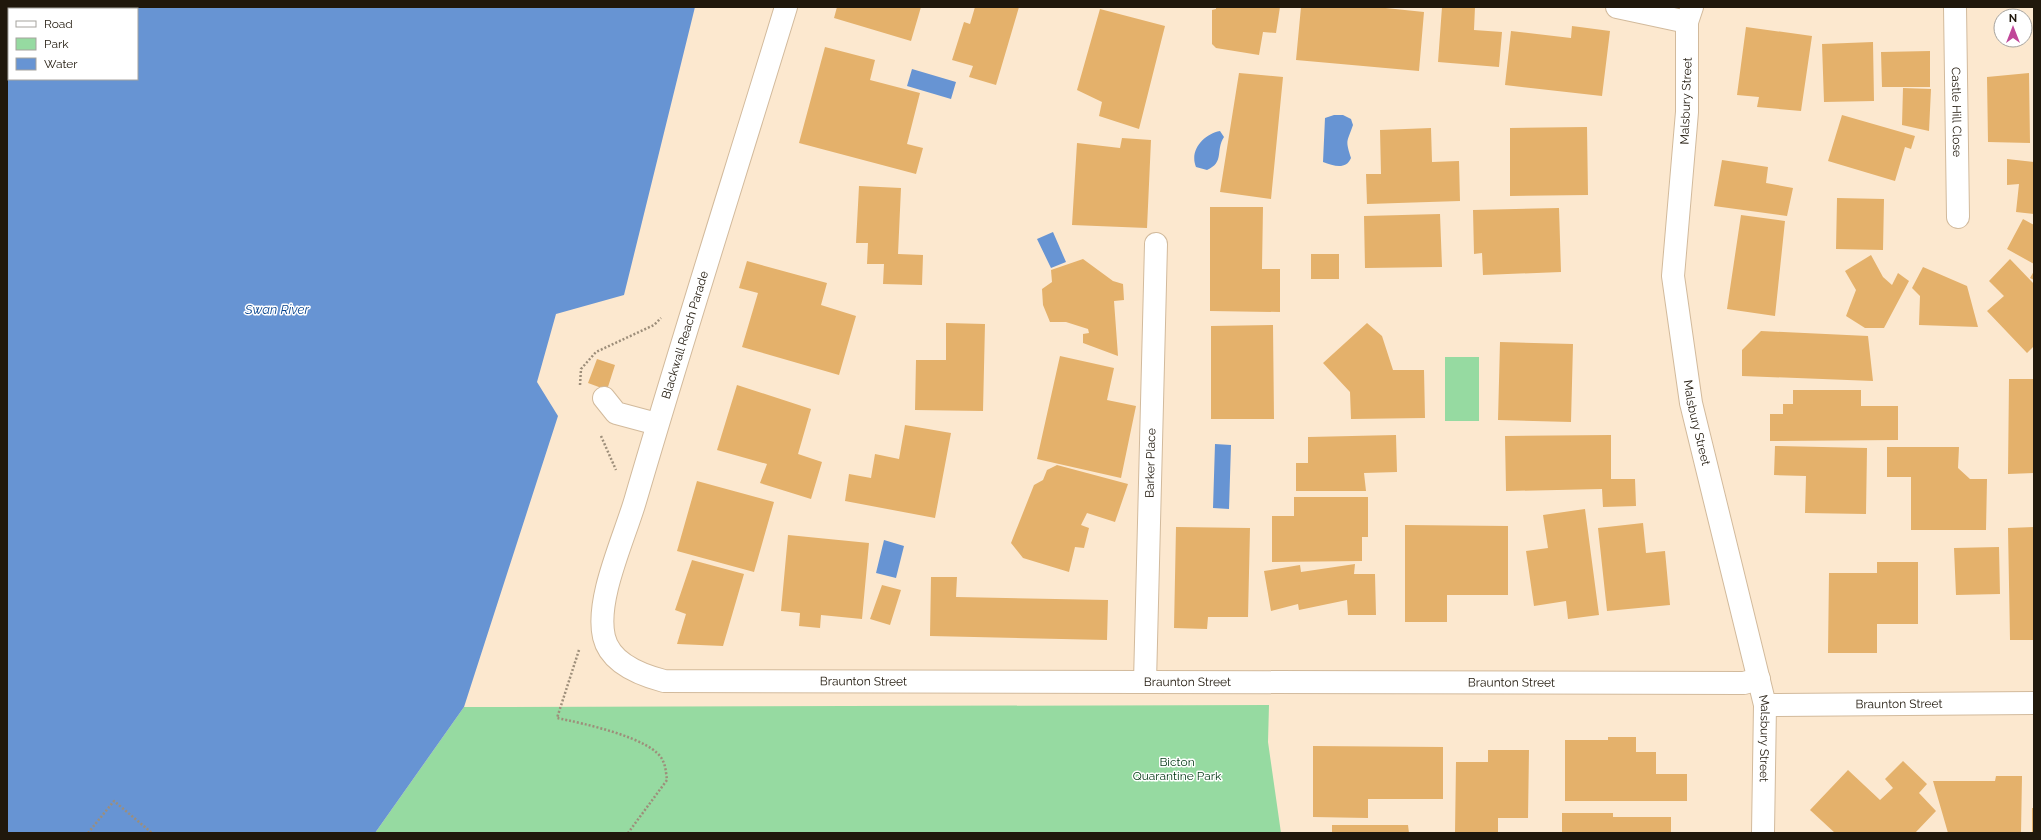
<svg xmlns="http://www.w3.org/2000/svg" width="2041" height="840" font-family="Raleway,sans-serif">
  <style>
    .green { fill: #96daa1 }
    .water { fill: #6794d3; fill-rule: evenodd }
    .building { fill: #e4b16b }
    .lines { fill: none; stroke-linecap: round; stroke-linejoin: round }
    .minor-casing { stroke: #d2ba9c; stroke-width: 24 }
    .path { stroke: #9d8e7a; stroke-width: 2.5; stroke-dasharray: 2 2; stroke-linecap: butt }
    .minor { stroke: #fff; stroke-width: 22 }
    .labels { text-anchor: middle; stroke-width: 3; stroke-linejoin: round; paint-order: stroke }
    .street-label { font-size: 12px; fill: #20180c; stroke: #fff }
    .park-label { font-size: 12px; fill: #013612; stroke: #fff }
    .water-label { font-size: 13px; font-style: italic; fill: #06438d; stroke: #fff }
  </style>
  <rect width="100%" height="100%" fill="#fce8cf"/>
  <!-- green -->
  <path class="green" d="M1445,357h34v64h-34z
    M1269,705l-1,37 13,91h-906l89,-126z"/>
  <!-- water -->
  <path class="water" d="M7,7h688l-71,288 -68,19 -19,68 21,34 -94,291 -89,126h-368zM9,9h128v70h-128z
    M912,69l44,13 -5,17 -44,-13z
    M1334,115h9l8,4 2,6c-6,18 -8,14 -2,33 -5,12 -17,8 -28,4l2,-44z
    M1220,131l4,6c-9,14 1,25 -17,33l-11,-3c-7,-17 8,-33 24,-36z
    M1053,232l13,30 -15,6 -14,-29z
    M1215,444l16,1 -2,64 -16,-1z
    M884,540l20,6 -8,32 -20,-5z"/>
  <!-- building -->
  <path class="building" d="M837,7h84l-10,34 -77,-23z
    M975,7h44l-23,78 -27,-8 4,-11 -21,-6 12,-38 6,2z
    M1216,7h64l-4,26 -13,-1 -4,23 -43,-7 -4,-4v-34l4,-1z
    M1301,7h75l48,5 -5,59 -123,-11z
    M1442,7h33l-1,23 28,2 -3,35 -61,-5z
    M1100,9l65,17 -26,103 -40,-13 3,-14 -25,-12z
    M1572,26l38,5 -8,65 -97,-11 6,-54 60,7z
    M1746,27l66,9 -11,75 -44,-4 2,-10 -22,-2z
    M1873,42l1,59 -50,1 -2,-58z
    M825,47l50,13 -5,20 50,13 -13,51 16,4 -7,26 -117,-31z
    M1930,51v36h-48l-1,-35z
    M1239,73l44,4 -12,122 -51,-7z
    M2029,73l1,70 -42,-1 -1,-65z
    M1903,88l28,1 -2,42 -27,-6z
    M1842,115l73,21 -4,13 -6,-2 -10,34 -67,-20z
    M1587,127l1,68 -78,1v-68z
    M1431,128l1,34 27,-1 1,40 -93,3 -1,-30h15l-1,-44z
    M1122,138l29,2 -4,88 -75,-3 5,-82 43,5z
    M2007,159l27,3v52l-18,-2 3,-28 -12,1z
    M1722,160l46,7 -2,16 27,5 -6,28 -73,-10z
    M859,186l42,2 -3,66 25,1 -1,30 -39,-1 1,-20h-17l1,-21h-12z
    M1837,198l47,1 -1,51 -47,-1z
    M1210,207h53l-1,62h18v43l-70,-1z
    M1559,208l2,64 -78,3 -1,-22 -8,1 -1,-44z
    M1440,214l2,53 -77,1 -1,-52z
    M1741,215l44,6 -10,95 -48,-7z
    M2023,219l11,6v39l-27,-15z
    M1311,254h28v25h-28z
    M1871,255l12,22 9,8 6,-12 11,8 -25,47h-19l-19,-12 10,-26 -11,-19z
    M1083,259l30,22 10,3 1,16 -10,1 4,55 -35,-13v-9l6,-1 -1,-4 -22,-7h-16l-7,-17 -1,-16 10,-7 -1,-12z
    M2010,259l24,25v62l-7,7 -40,-42 17,-15 -15,-15z
    M747,261l80,22 -6,22 35,11 -17,59 -97,-28 16,-54 -19,-5z
    M1923,267l44,19 11,41 -59,-2 1,-29 -8,-8z
    M2034,271v9l-4,-2z
    M946,323l39,1 -2,87 -68,-1 1,-50h30z
    M1367,323l15,13 11,34h31l1,48 -74,1 -1,-27 -27,-29z
    M1273,325l1,94h-63v-93z
    M1761,331l107,5 5,45 -131,-5v-26z
    M1500,342l73,2 -2,78 -73,-2z
    M1060,356l54,12 -7,32 29,6 -15,72 -84,-19z
    M597,359l18,6 -8,25 -19,-7z
    M2009,379h25v94l-26,1z
    M737,385l74,24 -13,45 24,8 -11,37 -51,-16 7,-19 -50,-14z
    M1793,390h68v16h37v34l-128,1v-27h13v-10h10z
    M905,425l46,8 -16,85 -90,-17 4,-27 22,4 4,-24 24,5z
    M1396,435l1,37 -33,1 2,18h-70v-28h12v-26z
    M1611,435v44h24l1,27 -33,1 -1,-18 -96,2 -1,-55z
    M1775,446l92,2 -1,66 -61,-1 1,-37 -32,-1z
    M1887,447h72l-1,21 12,11h17l-1,51h-75v-53h-24z
    M1057,465l71,19 -13,38 -28,-9 -6,12 8,3 -5,20 -9,-1 -6,25 -46,-14 -12,-15 23,-58 9,-5 4,-10z
    M697,481l77,21 -20,70 -77,-21z
    M1294,497h74v40h-6v24l-90,1v-46h22z
    M1585,509l14,106 -31,4 -2,-18 -32,5 -8,-55 22,-3 -5,-33z
    M1643,523l3,30 19,-2 5,54 -63,6 -9,-83z
    M1405,525l103,1v69h-61v27h-42z
    M1176,527l74,1 -2,89h-40l-1,12 -33,-1z
    M2034,527v113h-24l-2,-112z
    M788,535l81,8 -7,76 -41,-4 -1,13 -21,-2 1,-13 -19,-2z
    M1999,547l1,47 -44,1 -2,-47z
    M692,560l52,14 -21,72 -46,-2 9,-30 -11,-4z
    M1877,562h41v62h-41v29h-49l1,-80h48z
    M1355,564l-1,10h21l1,41h-28l-1,-15 -48,10 -1,-6 -27,7 -7,-40 36,-6 1,7z
    M931,577h26l-1,20 152,3 -1,40 -177,-4z
    M882,585l19,5 -11,35 -20,-6z
    M1608,737h28v15h20v22h31v27h-122v-61h43z
    M1313,746l130,1v52h-75v19l-55,-1z
    M1488,750h41l-1,68h-30v15h-43l1,-71h32z
    M1903,761l24,23 -8,9 17,18 -21,22h-80l-25,-23 38,-40 32,30 13,-12 -8,-9z
    M1996,776h26l-1,57h-73l-15,-52h62z
    M2032,808h2v25h-2z
    M1562,813h51v4h58v16h-109z
    M1332,825h76l1,8h-77z"/>
  <g class="lines">
    <defs>
      <g id="minor">
        <path id="s1" d="M786,7c-50,164 -102,327 -150,491 -11,39 -41,101 -32,139 6,26 37,38 60,44l1080,2 15,-4"/>
        <path d="M1617,7l70,15"/>
        <path id="s2" d="M1692,7l-5,15v90l-14,164 18,127 74,302 -2,128"/>
        <path id="s3" d="M1955,7l3,210"/>
        <path d="M604,398l12,15 41,11"/>
        <path id="s4" d="M1145,682l11,-438"/>
        <path id="s5" d="M1765,705l269,-2"/>
      </g>
    </defs>
    <!-- minor casing -->
    <use href="#minor" class="minor-casing"/>
    <!-- path -->
    <path class="path" d="M580,385l1,-16 15,-17 58,-27 7,-7
      M601,436l15,34
      M579,650l-22,68c24,5 97,20 106,43 3,6 3,13 4,19l-39,53
      M88,833l26,-32 38,32"/>
    <!-- minor -->
    <use href="#minor" class="minor"/>
  </g>
  <g class="labels">
    <!-- street labels -->
    <g class="street-label">
      <text transform="translate(1686 101) rotate(-88)" y="4">Malsbury Street</text>
      <text dy="4" stroke="none"><textPath href="#s3" startOffset="105">Castle Hill Close</textPath></text>
      <text transform="translate(685 335) rotate(-73)" y="4">Blackwall Reach Parade</text>
      <text dy="4" stroke="none"><textPath href="#s2" startOffset="419">Malsbury Street</textPath></text>
      <text dy="4" stroke="none"><textPath href="#s4" startOffset="219">Barker Place</textPath></text>
      <text dy="4" stroke="none"><textPath href="#s1" startOffset="935">Braunton Street</textPath></text>
      <text dy="4" stroke="none"><textPath href="#s1" startOffset="1259">Braunton Street</textPath></text>
      <text dy="4" stroke="none"><textPath href="#s1" startOffset="1583">Braunton Street</textPath></text>
      <text dy="4" stroke="none"><textPath href="#s5" startOffset="134">Braunton Street</textPath></text>
      <text dy="4" stroke="none"><textPath href="#s2" startOffset="743">Malsbury Street</textPath></text>
    </g>
    <!-- park labels -->
    <g class="park-label">
      <text x="1177" y="766">Bicton<tspan x="1177" dy="14">Quarantine Park</tspan></text>
    </g>
    <!-- water labels -->
    <g class="water-label">
      <text x="277" y="314">Swan River</text>
    </g>
  </g>
  <!-- border -->
  <rect width="2041" height="840" fill="none" stroke="#20180c" stroke-width="16"/>
  <!-- legend -->
  <rect x="8" y="8" width="130" height="72" fill="#ffffff" stroke="#a6a39e"/>
  <rect x="16" y="21" width="20" height="6" fill="#ffffff" stroke="#a6a39e"/>
  <text x="44" y="28" font-size="12" fill="#20180c">Road</text>
  <rect x="16" y="38" width="20" height="12" fill="#96daa1" stroke="#a6a39e"/>
  <text x="44" y="48" font-size="12" fill="#20180c">Park</text>
  <rect x="16" y="58" width="20" height="12" fill="#6794d3" stroke="#a6a39e"/>
  <text x="44" y="68" font-size="12" fill="#20180c">Water</text>
  <!-- north arrow -->
  <g transform="translate(2013 28)"><circle r="19" fill="#ffffff" stroke="#a6a39e"/>
  <path d="M0-3L7 15L0 10L-7 15Z" fill="#c04799"/>
  <text y="-6" font-size="11" font-weight="bold" text-anchor="middle" fill="#20180c">N</text>
  </g>
</svg>
